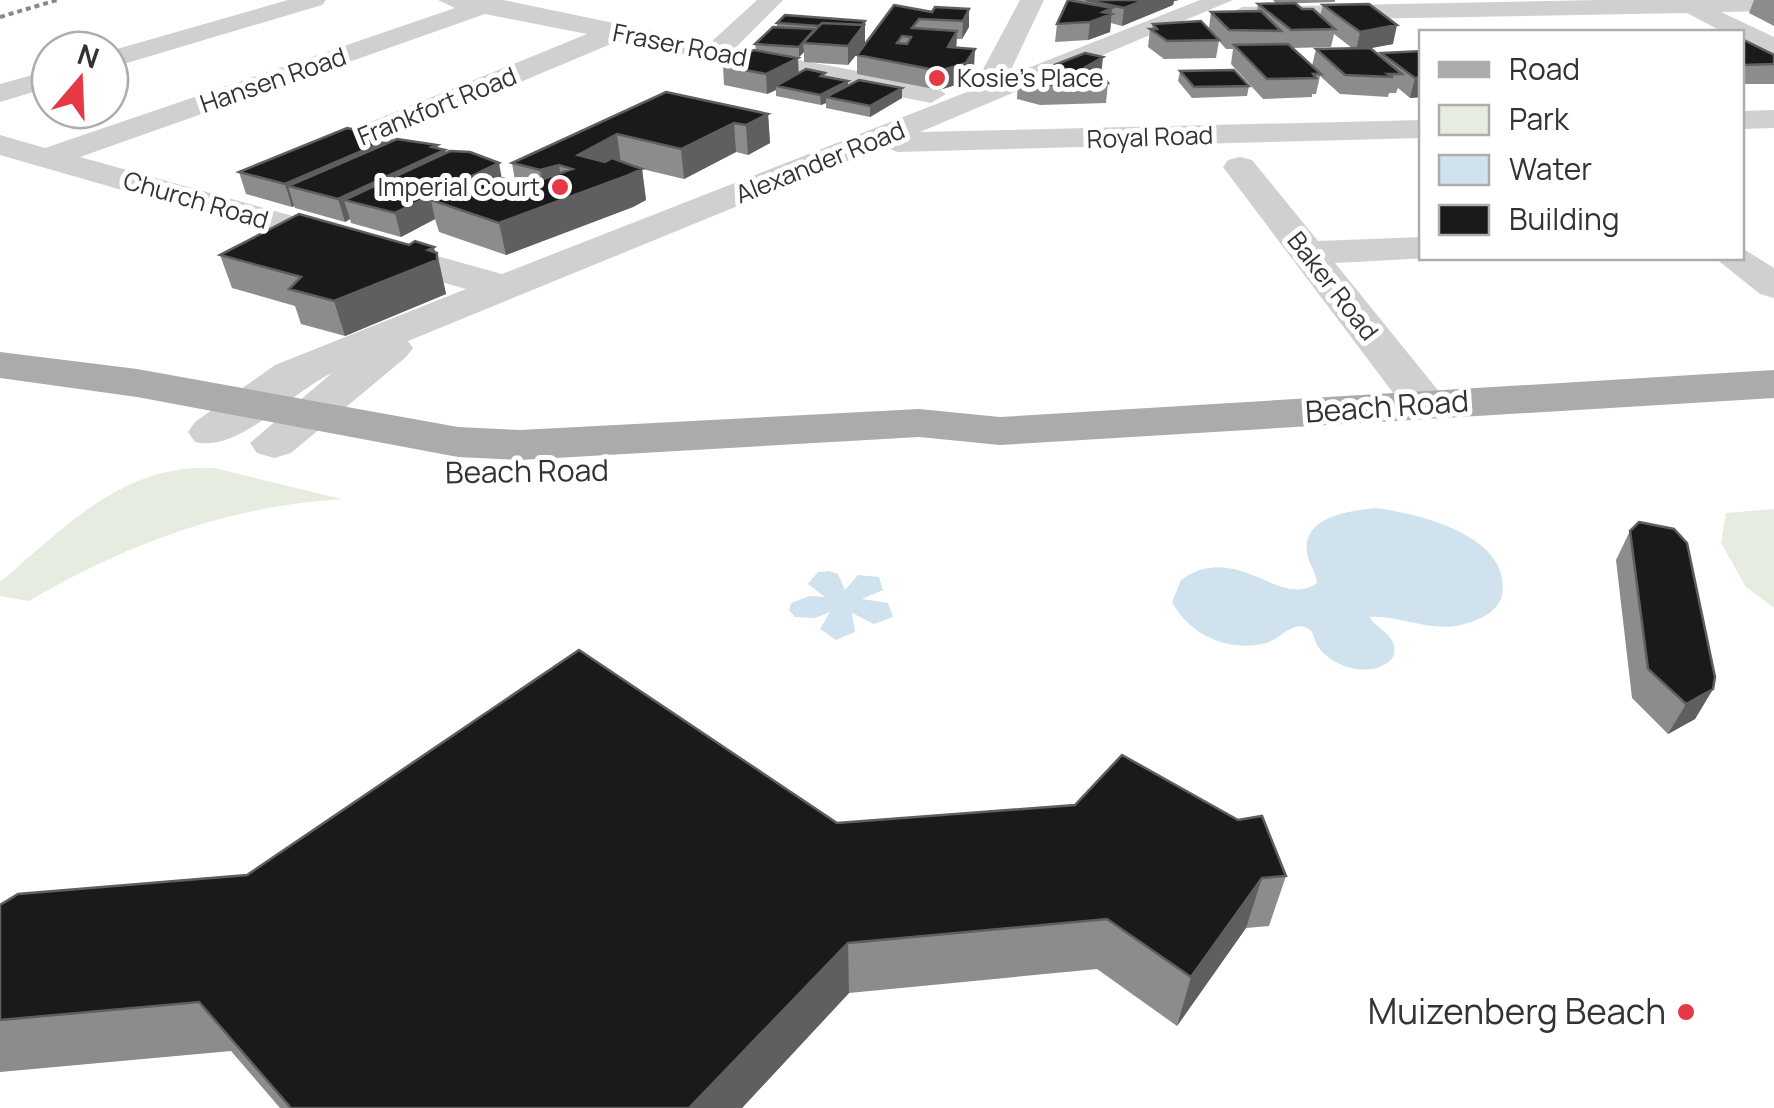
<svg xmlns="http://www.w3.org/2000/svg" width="1774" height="1108" font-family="Manrope,sans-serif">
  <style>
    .green { fill: #e6ecdf }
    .water { fill: #cfe2ee }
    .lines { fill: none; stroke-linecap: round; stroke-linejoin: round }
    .minor { fill: #d0d0d0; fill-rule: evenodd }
    .major { fill: #ababab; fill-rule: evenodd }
    .rail { stroke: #888; stroke-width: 4; stroke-dasharray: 5 4; stroke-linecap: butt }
    .wall { fill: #8c8c8c; fill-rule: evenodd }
    .shaded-wall { fill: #5f5f5f }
    .building { fill: #1a1a1a; stroke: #5f5f5f; stroke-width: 2.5; fill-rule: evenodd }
    .poi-dot { fill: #e63946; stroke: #fff; stroke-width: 4 }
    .labels { text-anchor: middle; stroke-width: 10; stroke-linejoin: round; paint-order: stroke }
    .far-street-label { font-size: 25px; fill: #333; stroke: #fff }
    .far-poi-label { font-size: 25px; fill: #333; stroke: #fff; text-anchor: start }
    .street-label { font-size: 30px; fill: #333; stroke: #fff }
    .near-poi-label { font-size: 35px; fill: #333; stroke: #fff; text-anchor: end }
  </style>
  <rect width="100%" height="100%" fill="#fff"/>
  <!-- green -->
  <path class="green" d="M214,468l127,31c-115,8 -213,44 -312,102l-29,-5v-14c66,-55 122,-118 214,-114z
    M1774,509v99l-28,-21 -25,-44 5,-30z"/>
  <!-- water -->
  <path class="water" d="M1375,508c42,5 138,28 127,87 -3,15 -20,24 -34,28 -35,12 -66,-8 -98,-6 4,10 21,15 24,29 2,9 -2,15 -10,19 -19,11 -52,1 -65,-17 -8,-12 -2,-18 -18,-22 -15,1 -21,13 -35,17 -36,10 -77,-8 -94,-41l9,-22c56,-40 99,30 136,3 -1,-11 -9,-20 -10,-31 -4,-36 43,-41 68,-44z
    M829,571l9,3 7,16 13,-15 21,2 4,13 -21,9 26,4 5,14 -19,7 -22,-11 3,19 -19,8 -16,-11 10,-17 -15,6 -20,-1 -6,-7 2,-7 19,-7 15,1 -17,-13 10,-12z"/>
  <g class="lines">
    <!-- minor -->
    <path class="minor" d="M288,0h38l-4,5 -212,63v-17z
      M438,0h65l207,43 47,-43h26l-48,48 196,37 15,9 -15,9 -313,-62 -307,129h-24l-5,-7 5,-7 300,-122 -102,-20 -405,143 422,117 470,-184 48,-90h24l-36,76 192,-76h33l-313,132 502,-12v18l-525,14 -13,-6 -476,195 5,7 -7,9 -115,96 -17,5 -17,-5 -7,-10 82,-70c-41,19 -93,80 -137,69l-7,-10 7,-10 80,-57 191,-76 -466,-134v-20l45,13 410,-140z
      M1598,0h176v11l-53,1 53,25v18l-32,-14v-9h-19l-36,-19 -445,8 -12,-7 12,-7z
      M50,70v17l-50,15v-18z
      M1774,110v18l-32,1v-18z
      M1240,157l12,3 66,81 104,-4v21h7l-94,5 106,131 7,10 -7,10 -16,4 -16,-4 -186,-247 5,-7z
      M1742,248l32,20v30l-14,-4 -45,-36h27z"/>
    <!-- major -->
    <path class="major" d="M0,352l137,17 321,58 62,3 399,-21 81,8 774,-47v28l-774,47 -81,-8 -399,23 -62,-3 -321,-60 -137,-19z"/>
    <!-- rail -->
    <path class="rail" d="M0,17l57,-17"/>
  </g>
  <!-- wall -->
  <path class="wall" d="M1076,0h103l-5,1 -1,4 -51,21 -11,-3 -1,9 -22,8 -33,2 2,-18z
    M1273,0h62v2l-59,2z
    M1754,0h20v26l-25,-13z
    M1258,4l44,5 18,6 3,-10 70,39 -23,4 10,8 1,-3 41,-2v46l-12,1 -12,-10 -2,5h-7l-1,4 -48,-3 -20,-18 -4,18h-4v3l-49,2 -32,-35 2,-15h-7l-7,-8 -3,17 -52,1 -16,-12 2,-18h2l1,-5 56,4 2,-16 46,-1zM1334,34l18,14 -36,1 -4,17 -20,-18 39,-1z
    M969,9v18l-7,12h-5l-1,9 18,20 -8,14 -27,8 -82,-16v-19l75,-43z
    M865,21v23l-17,21 -44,-3v-10l-5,5 -14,-1 14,17 26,3 23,9 54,3v10l-32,19 -44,-9v-5l-5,2 -45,-9v-6l-9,4 -43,-9 -1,-19 33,-16 -1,-6 22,-17v-4z
    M1742,39l32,16v29h-32z
    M1180,71l69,15 -2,10 -55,2 -14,-17z
    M1101,72l7,11 -2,20 -66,2 -23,-6 1,-20z
    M666,92l102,22 2,29 -22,12 -12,-3 -52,27 -42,-10 4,31 -13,7 -127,48 -67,-23 -4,-13 -34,18 -50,-14 -1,-4 -5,3 -50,-14 -1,-2 -2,1 -46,-13 -7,-22 153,-31 45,4 1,3 7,2 1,4 56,24 13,3 -3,-18z
    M435,253h2l9,41 -101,42 -44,-12 -6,-18 -63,-18 -12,-33z
    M1630,531l83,158 -18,30 -27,15 -36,-36 -16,-138z
    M837,823l449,53 -17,50 -23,2 -69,98 -80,-57 -248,24 -107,115h-462l-49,-57 -231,21v-167z"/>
  <!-- shaded-wall -->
  <path class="shaded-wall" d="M1145,0h34l-5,1 -1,4 -51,21 2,-18z
    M1112,8l-2,24 -22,8 2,-18 13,-10z
    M969,9v18l-7,12 1,-18z
    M865,21v23l-17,21v-19z
    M1397,25l-4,19 -37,7 4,-19z
    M957,31l-1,19 -8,-3z
    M803,43l1,9 -5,5v-10z
    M975,49l-1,19 -8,14 -27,8 1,-19z
    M1103,57l-2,19 -17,-8z
    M798,58l1,20 -23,8v4l-9,4 -1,-20z
    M1422,77v20l-12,1 5,-20z
    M848,81v10l-22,6v6l-5,2 -1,-10z
    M902,88v10l-32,19v-11z
    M768,114l2,29 -22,12 -2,-30z
    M734,123l2,29 -52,27 -3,-30z
    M617,134l4,30 -38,22 -5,-31z
    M392,138l5,22 -109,26 6,20 -2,1 -7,-23z
    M437,145l2,7 6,-2 5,22 -106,28 6,19 -5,3 -7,-23z
    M499,163l4,22 -72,15 4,19 -34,18 -6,-24z
    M559,165l5,31 -18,5 -6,-31z
    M642,169l4,31 -13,7 -127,48 -7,-32z
    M434,247l3,13v-7l9,41 -101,42 -11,-35z
    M1713,689l-18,30 -27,15 18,-30z
    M1262,878l-16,50 -69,98 14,-49z
    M848,943l1,50 -107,115h-53z"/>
  <!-- building -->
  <path class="building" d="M1068,0l44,8 -9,4 9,2 -22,8 -33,2z
    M1086,0h59l-21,8z
    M1295,3l7,6h11l22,20 -44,1 -33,-26z
    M1369,4l28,21 -37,7 -37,-27z
    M894,5l38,7 3,-5 34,2 -6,12 -44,-2 -7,9 45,3 -9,16 27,2 -9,14 -26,8 -83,-16zM902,36l9,1 -4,7 -10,-1z
    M1261,11l20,20 -52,-1 -18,-18z
    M785,15l80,6 -3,4 -40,-2 -3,3 -42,-3z
    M1201,21l18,19 -52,1 -17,-12h7l-4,-5z
    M822,23l42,2 -16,21 -45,-3z
    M773,27l42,2 -16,18 -44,-3z
    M1742,39l32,16v9l-32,1z
    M1288,44l33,30h-8l3,4 -49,1 -33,-34z
    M1370,48l32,26h-14l5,3 -48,-2 -29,-26z
    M754,50l44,8 -32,16 -43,-8z
    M1422,51v26l-7,1 -34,-25z
    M1085,53l18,4 -19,11 14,-1 10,16 -67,2 -23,-6z
    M806,69l19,4 -4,3 27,5 -28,14 -44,-9z
    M1234,70l15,16 -55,1 -14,-16z
    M859,80l43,8 -32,18 -44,-9z
    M666,92l102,22 -22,11 -12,-2 -53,26 -64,-15 -39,21 27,7 7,-4 30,11 -13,6 -130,48 -68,-23 55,-25 43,9 43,-15 -13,-4 -19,5 -28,-7z
    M347,128l45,10 -107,46 -46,-12z
    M397,139l40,6 -5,2 13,3 -107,49 -50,-13z
    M450,151l20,1 29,11 -104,50 -51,-13z
    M299,214l110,31 6,-4 19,6 -6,3 9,3v7l-103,41 -45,-12 12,-12 -81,-22z
    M1639,522l35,7 13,14 28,134 -2,12 -27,15 -38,-35 -18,-138z
    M579,650l258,173 238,-18 47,-50 116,65 24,-4 24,60 -24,2 -71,99 -84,-58 -259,24 -159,165h-398l-92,-106 -199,18v-115l18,-11 229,-19z"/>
  <!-- markers -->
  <g class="poi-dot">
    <circle cx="937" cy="78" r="10"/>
    <circle cx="560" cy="187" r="10"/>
    <circle cx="1686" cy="1012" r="10"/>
  </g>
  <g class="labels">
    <!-- far-street labels -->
    <g class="far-street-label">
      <text transform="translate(680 45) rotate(11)" y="9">Fraser Road</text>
      <text transform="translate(273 80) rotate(-19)" y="9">Hansen Road</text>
      <text transform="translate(437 106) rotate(-22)" y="9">Frankfort Road</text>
      <text transform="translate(1150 137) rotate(-2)" y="9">Royal Road</text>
      <text transform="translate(820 162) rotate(-22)" y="9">Alexander Road</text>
      <text transform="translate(196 200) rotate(16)" y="9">Church Road</text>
      <text transform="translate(1333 286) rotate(52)" y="9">Baker Road</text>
    </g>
    <!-- far-poi labels -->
    <g class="far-poi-label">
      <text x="957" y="87">Kosie's Place</text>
      <text x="540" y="196" text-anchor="end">Imperial Court</text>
    </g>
    <!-- street labels -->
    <g class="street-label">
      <text transform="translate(1387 407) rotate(-4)" y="10">Beach Road</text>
      <text transform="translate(527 472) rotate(-1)" y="10">Beach Road</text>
    </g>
    <!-- near-poi labels -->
    <g class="near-poi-label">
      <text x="1666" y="1024">Muizenberg Beach</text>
    </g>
  </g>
  <!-- legend -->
  <rect x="1419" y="30" width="325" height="230" fill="#ffffff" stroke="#adadad" stroke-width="2.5"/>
  <rect x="1439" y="62" width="50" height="15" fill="#ababab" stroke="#adadad" stroke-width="2.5"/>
  <text x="1509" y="80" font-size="30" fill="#333333">Road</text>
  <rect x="1439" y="105" width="50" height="30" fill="#e6ecdf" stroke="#adadad" stroke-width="2.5"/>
  <text x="1509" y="130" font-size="30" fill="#333333">Park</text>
  <rect x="1439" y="155" width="50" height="30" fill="#cfe2ee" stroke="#adadad" stroke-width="2.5"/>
  <text x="1509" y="180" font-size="30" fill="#333333">Water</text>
  <rect x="1439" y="205" width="50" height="30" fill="#1a1a1a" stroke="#adadad" stroke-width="2.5"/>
  <text x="1509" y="230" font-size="30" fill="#333333">Building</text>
  <!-- north arrow -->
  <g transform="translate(80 80) rotate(19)"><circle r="48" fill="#ffffff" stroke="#adadad" stroke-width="2.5"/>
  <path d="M0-8L18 38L0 25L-18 38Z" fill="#e63946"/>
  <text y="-15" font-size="28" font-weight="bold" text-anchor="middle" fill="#333333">N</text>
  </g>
</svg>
